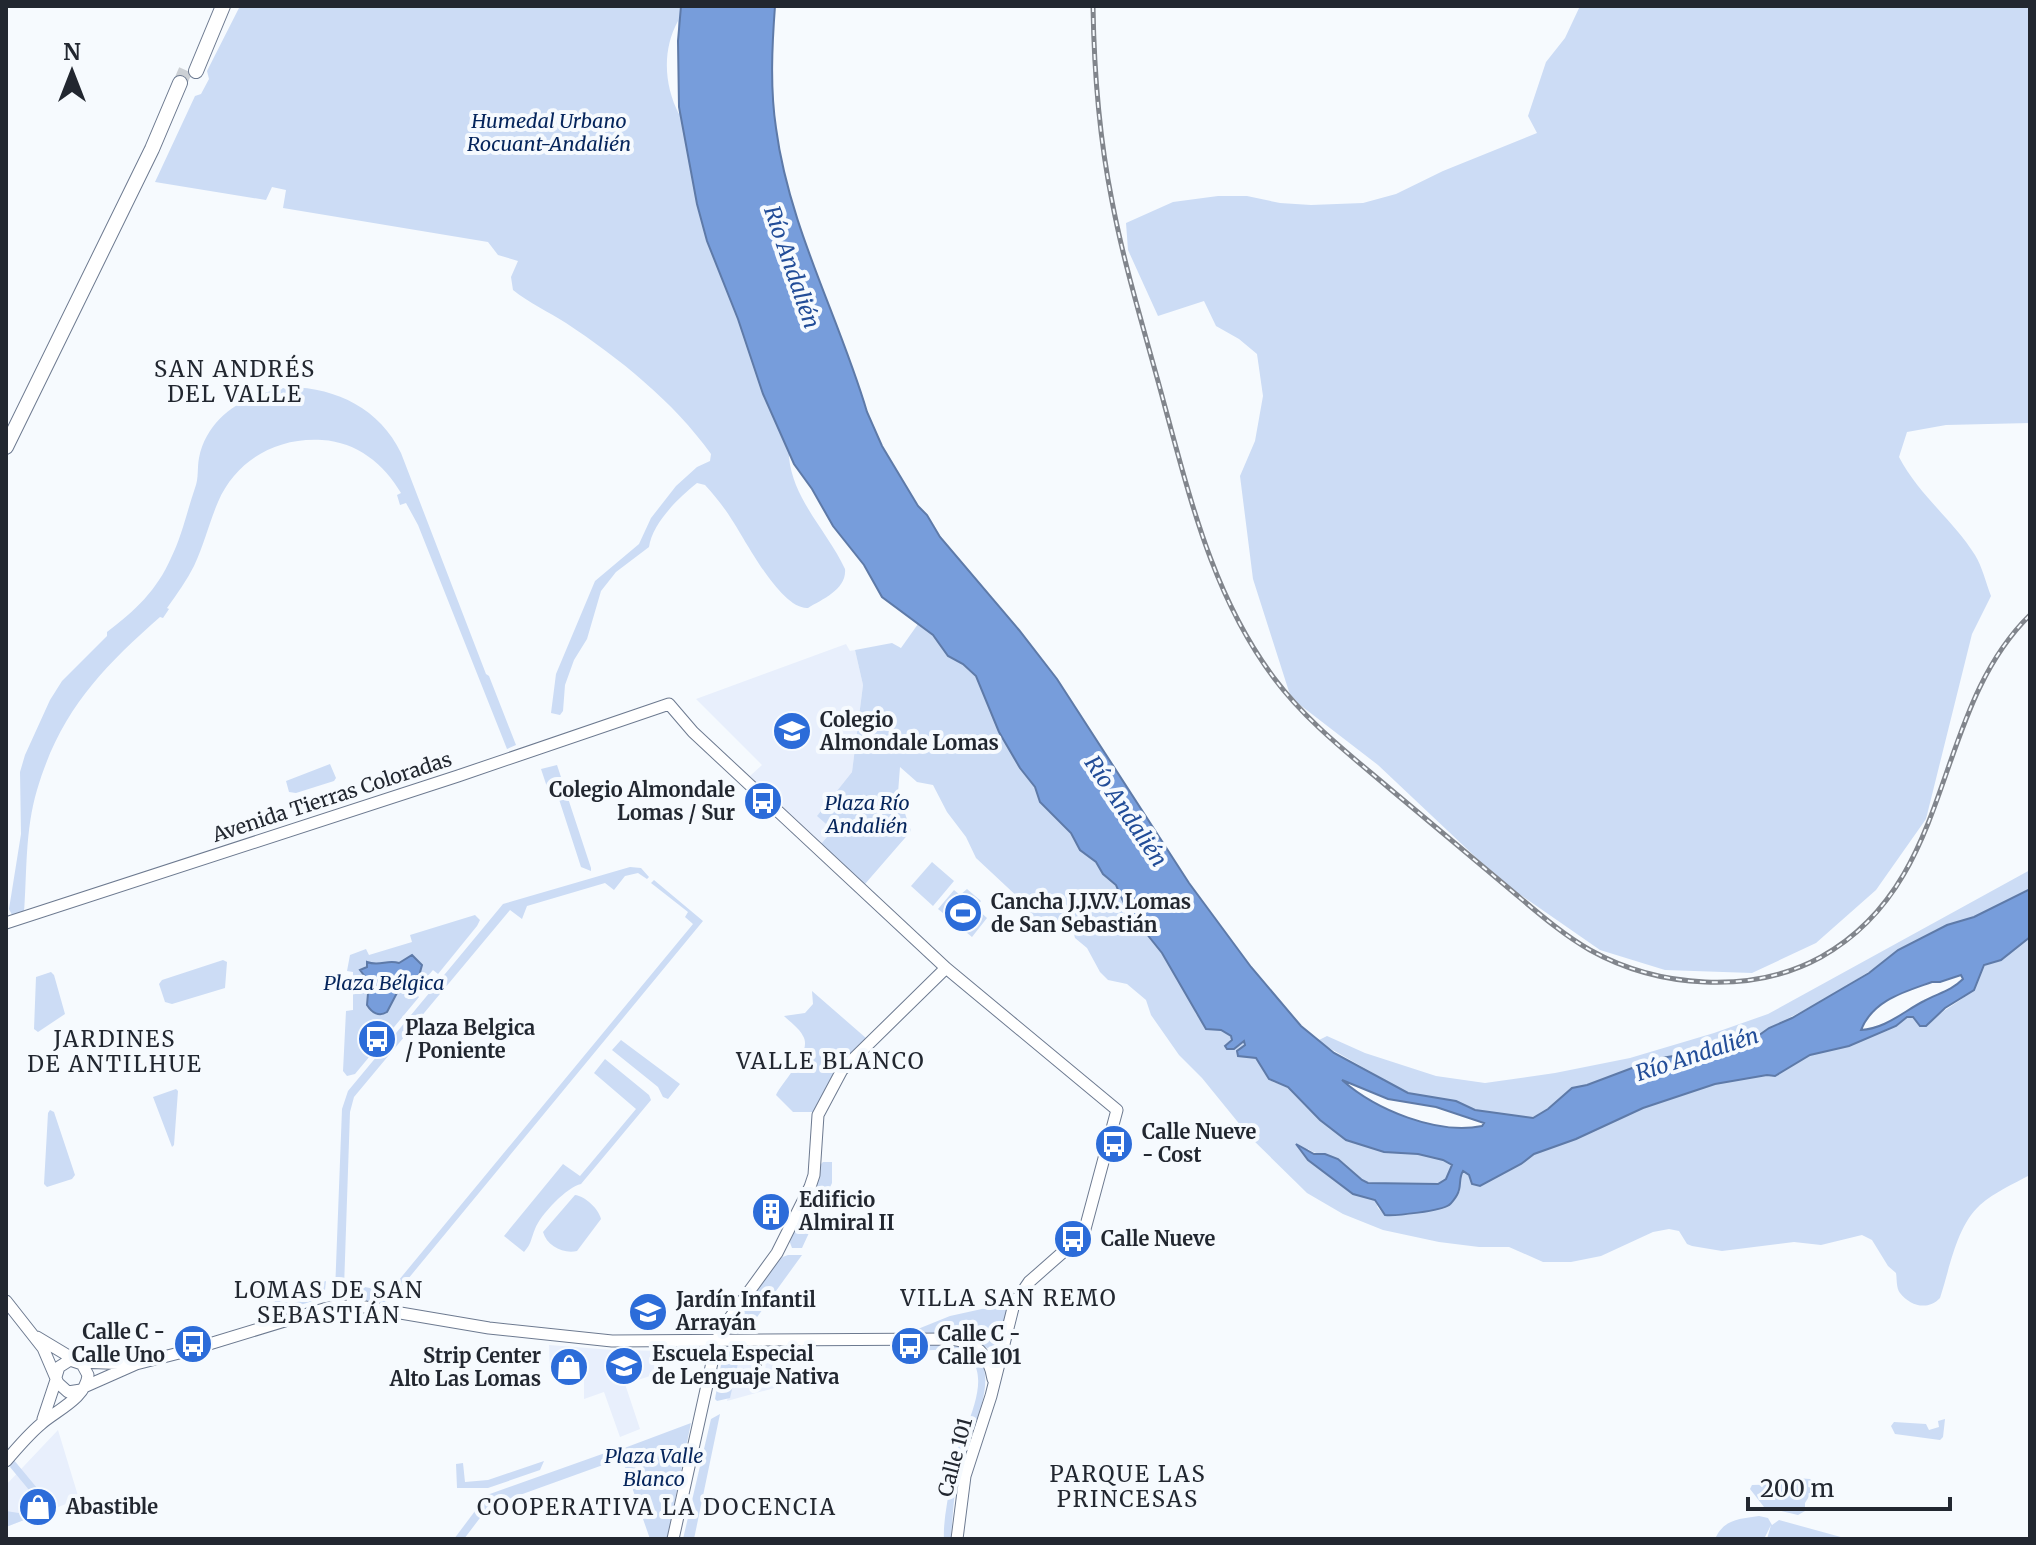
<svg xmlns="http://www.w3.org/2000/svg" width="2036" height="1545" font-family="Merriweather,serif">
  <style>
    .built { fill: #e8effc }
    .green { fill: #ccdcf5; fill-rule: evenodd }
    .water { fill: #779ddb; stroke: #5e7aa8; stroke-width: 2; fill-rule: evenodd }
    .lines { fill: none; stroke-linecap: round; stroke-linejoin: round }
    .highway-tunnel { stroke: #ccd0d5; stroke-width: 14; stroke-dasharray: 14 7; stroke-linecap: butt }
    .secondary-casing { stroke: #6d7a90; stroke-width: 13 }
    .highway-casing { stroke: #6d7a90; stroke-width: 16 }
    .secondary { stroke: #fff; stroke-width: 11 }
    .highway { stroke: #fff; stroke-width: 14 }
    .rail-casing { stroke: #81858c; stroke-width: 5 }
    .rail { stroke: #f6fafe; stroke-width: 2; stroke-dasharray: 6; stroke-linecap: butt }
    .labels { text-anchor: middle; stroke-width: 8; stroke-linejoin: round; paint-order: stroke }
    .park-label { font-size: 20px; font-style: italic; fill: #05255c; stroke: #f6fafe }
    .poi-label { font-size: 20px; font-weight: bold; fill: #222730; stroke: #f6fafe; text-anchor: start }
    .street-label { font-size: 20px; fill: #222730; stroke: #f6fafe }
    .water-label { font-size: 22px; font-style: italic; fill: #224d98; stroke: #f6fafe }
    .neighbourhood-label { font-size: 22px; letter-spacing: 2px; fill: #222730; stroke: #f6fafe }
  </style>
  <rect width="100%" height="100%" fill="#f6fafe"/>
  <!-- built -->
  <path class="built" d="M846,644l4,7 5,-1 8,35 -11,87 -34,43 15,15 -12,14 -71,-68 12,-11 -66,-66z
    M549,1345l64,5 52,1 1,20 -41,13 15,45 -20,8 -16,-45 -20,7v-26l-34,1z
    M737,1350h41v37l-51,14z
    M58,1430l21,69 -73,28v-42z"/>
  <!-- green -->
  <path class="green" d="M240,6h462l92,426c-2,8 -5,18 -5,25 4,43 39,75 56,112 2,20 -22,30 -37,39 -27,2 -62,-67 -76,-88 -8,-13 -17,-24 -27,-35l-8,-2c-19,15 -45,41 -48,64l-33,25 -15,19 -14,48 -13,21 -9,25 -2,26 -3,4 -9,-2 5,-39 39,-93 44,-37 12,-26 25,-32 21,-19 13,-6 1,-7c-37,-52 -92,-96 -145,-131 -17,-11 -37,-20 -53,-33l-2,-13 7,-16 -20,-6 -10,-13 -205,-34 3,-18 -14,-3 -6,13 -111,-18 40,-86 6,-2 8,-15 -2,-8zM678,21l1,93c-15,-29 -17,-64 -1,-93z
    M1580,6h450v417l-84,2 -39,7 -8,25c19,37 54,63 76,98 7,11 11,28 16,41l-19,38 -46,185 -50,71 -60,53 -64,30 -87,-3 -65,-20 -98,-68 -124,-117 -87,-67 -38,-119 -13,-103 15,-35 8,-45 -6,-42 -18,-15 -23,-13 -12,-25 -46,15 -30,-66 -2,-27 47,-21 45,-6h29l33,7 31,2 52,-2 33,-9 47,-23 94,-38 -9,-17 18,-54 19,-24z
    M290,387c47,1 90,22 111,66l85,221 3,2 27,69 -9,4 -89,-224 -12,-22 -6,2 -3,-10 4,-2c-17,-29 -44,-51 -79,-53 -45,-3 -86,20 -104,62 -9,21 -14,43 -24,64 -7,14 -17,28 -27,42l2,1 -6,9 -3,-1c-59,52 -100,95 -123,173 -12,40 -10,83 -13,123l-11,4 -4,-8 12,-75 -1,-62 5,-17 25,-55 12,-19 45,-45v-4c28,-21 50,-42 64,-74 11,-22 16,-47 24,-70 4,-10 2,-20 4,-30 9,-44 50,-65 91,-71z
    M918,624l22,17 8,15 15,8 13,12 23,56 21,36 15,19 5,15 31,31 9,17 16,12 7,12 13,11 10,23 36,45 23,36 11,25 14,16h11l10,6 1,4 -6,4 18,-3v16l12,1 17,24 15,5 32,33 26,20 38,12 34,2 25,6 9,5 -6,14 -8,5c-11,1 -68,2 -76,-4 -12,-6 -19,-17 -31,-23 -8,-4 -15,-2 -23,-8v11l45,34 22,6 3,8 7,7h21l42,-9 12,-15v-16l3,-4 6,4 1,5 10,6 41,-22 13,-10 42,-15 67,-31 72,-24 52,-9 8,1 35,-21 39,-9 47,-20 11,-9h6l5,6h12c12,-13 25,-18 38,-29 10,-7 10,-19 16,-29l17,-5 29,-23v238c-17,9 -35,17 -50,30 -24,22 -30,63 -40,93 -12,13 -30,8 -40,-5 -4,-5 -3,-15 -4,-20l-8,-7 -16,-26 -10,-5 -41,10 -27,-3 -72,9 -30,-5 -5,-2 -8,-13 -10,-2 -16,3 -52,24 -30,6h-28l-34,-15h-30l-40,-5 -56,-12 -40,-16 -36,-21 -57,-56 -48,-59 -23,-23 -28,-40 -5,-15 -19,-16 -19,-4 -8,-8 -13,-24 -12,-10 -4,-16 -3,-3 -25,7 -9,-3 -12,-22 -46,-43 -10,-21 -19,-25 -14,-27 -16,-3 -17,-15 -2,26 13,38 -46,53 -44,-40 12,-14 -16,-14 35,-44 11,-87 -8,-35 37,-7 9,5z
    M330,764l6,14 -2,3 -38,12 -7,-1 -3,-11z
    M557,765l34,103v3l-10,-4 -25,-77 -7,3 -8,-24z
    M932,862l22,19 -21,25 -22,-20z
    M630,867l11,1 8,9 -2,2 -9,-6 -13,3 -11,14 -9,-7 -78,23 -5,13 -12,-9 -156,187 -4,15 -6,176 21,-1 24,5 304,-368 -8,-7 3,-5 -37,-29 3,-3 49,41 -314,381 -5,2 -44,-4 -5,-8 7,-183 6,-18 155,-187z
    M2030,870v19l-56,28 -39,13 -111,70 -55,28 -21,15 -92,16 -69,26 -15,3 -32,27 -7,3 -58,-8 -20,-9 -47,-8 -91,-52 10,-5 38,17 71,23 49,7 70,-10 75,-15 84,-25 54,-19z
    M967,889l14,12 -5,7 11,10 -15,19 -34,-28 16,-19 6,5z
    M475,915l5,5 -3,6 -39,48 -5,-4 -19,22 5,5 -64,77 -8,2 -4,-5 3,-60 7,-1v-38l-6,-1 3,-16 16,-6 3,6 43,-13 -2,-7z
    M223,960l4,2 -2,26 -53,16 -7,-2 -6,-18 3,-4z
    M51,972l3,3 11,39 -27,18 -4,-3 2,-52z
    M812,991l54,47 -29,29 -24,45h-20l-17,-17c7,-15 37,-43 27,-59 -4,-8 -13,-14 -19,-20l21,-3 8,-9z
    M621,1040l59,44 -12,15 -5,-2 -5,-10 -46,-37z
    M605,1059l44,36 2,5 -70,84c-13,2 -41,31 -46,45 -4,9 -3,14 -11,23l-20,-16 59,-72 17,12 56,-67 -42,-36z
    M176,1089l2,2 -4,54 -2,2 -19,-50z
    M50,1110l4,2 21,63 -3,4 -25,8 -3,-3 4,-71z
    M823,1162h9v21l-30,65h-10l-3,-8 30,-61 1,-14z
    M575,1195c10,1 24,14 26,24l-24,32c-14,3 -30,-5 -34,-19z
    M788,1255h14l-58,80h-6l-4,-6 2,-10 44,-61z
    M326,1281l-1,9 -10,1 1,9 -41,13 -5,-15z
    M1009,1303l-12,45 -5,3 -18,-11 -71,-5 47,-19z
    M912,1344c12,0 25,-2 37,0 66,6 24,82 13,116 -8,26 -9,52 -11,79h-7c-1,-19 4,-37 6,-56 0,-2 0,-10 0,-12 7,-32 61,-114 -2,-121 -12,-1 -25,1 -37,1z
    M731,1350h10l-11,48 -13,3 -2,-2 7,-40z
    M720,1414l-26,125h-11l28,-120z
    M1945,1419l-2,18 -3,3 -45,-6 -4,-8 3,-4 32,2 3,6 10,-3 -1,-6z
    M691,1423l-24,116h-17l-31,-89z
    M605,1453l6,1 3,7 -125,45 -25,33h-10l33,-44z
    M13,1459l29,35 5,17 -41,16v-16l19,3 17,-17 -10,-9 -3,2 -19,-23z
    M544,1461l-4,9 -52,18h-31l-1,-24 7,-1 2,19 23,-2z
    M1796,1478l14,1 6,6 -11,18v8l-7,4 -34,-8 -14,-18 2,-4 33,-1z
    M1759,1516l9,2 4,7 7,-5 69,19h-81l4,-14 -7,14h-49c9,-20 24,-20 44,-23z"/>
  <!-- water -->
  <path class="water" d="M681,6h94c-3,40 -5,82 1,122 13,99 63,189 91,284l15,34 36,60 9,9 13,22 79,93 38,49 132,204 62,84 50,59 33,27 74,40 48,8 19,9 58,8 15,-9 24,-21 15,-3 69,-26 92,-16 21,-15 23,-10 77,-45 29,-23 49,-25 27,-8 56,-28v48l-29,23 -17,5 -10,25 -29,18 -19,18h-6l-7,-9h-6l-11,9 -47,20 -39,9 -35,21 -8,-1 -52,9 -72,24 -67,31 -42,15 -13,10 -41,22 -8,-2 -3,-9 -6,-4c-5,8 -1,16 -6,24 -1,2 -6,9 -8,10 -8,6 -53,11 -64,10l-10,-15 -22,-6 -45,-34 -12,-16 18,10h11l13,5 24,21 6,3 70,1 8,-5 6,-14 -9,-5 -25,-6 -34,-2 -38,-12 -26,-20 -32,-33 -19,-8 -13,-21 -18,-2 -1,-5 8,-6 -1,-4 -10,8h-7l-2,-3 7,-6 -1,-4 -10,-6 -15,-1 -44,-76 -36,-45 -10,-23 -13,-11 -7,-12 -16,-12 -9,-17 -31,-31 -5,-15 -15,-19 -21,-36 -23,-56 -13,-12 -15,-8 -15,-21 -51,-38 -18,-32 -31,-39 -21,-37 -18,-25 -31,-70 -25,-75 -31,-78 -10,-37 -18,-97 -1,-66zM1961,975l2,4c-12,12 -24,14 -39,22 -20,10 -39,28 -63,29 12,-30 43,-38 71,-48h8zM1342,1080l46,19 48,8 48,16 -2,3c-45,9 -106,-16 -140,-46z
    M412,955l10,10 -3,11 -20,13 -12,23c-8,5 -15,1 -20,-7l2,-23 -9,-12 7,-3v-5c13,5 20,-3 32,1z"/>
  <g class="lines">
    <!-- highway-tunnel -->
    <path class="highway-tunnel" d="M180,83l7,-16"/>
    <defs>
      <path id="secondary" d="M6,923l452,-147 211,-72 24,28 253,236 171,142 -32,119 -6,9 -50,44 -15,22 -23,92 -26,80 -8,63
        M6,1301l37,47 15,35 10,9 13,-2
        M37,1337l40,24
        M79,1362l52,2
        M84,1387l52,-23 47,-12 141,-43 18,-3 23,1 124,21 123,13 339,-2c25,3 38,15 42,40
        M43,1419l13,-39
        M6,1461c11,-13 22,-26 35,-37 16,-14 45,-26 47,-49l-6,-11 -12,-4 -11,7 -3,10
        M673,1539l44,-199 7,-14 53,-73 33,-66 4,-12 4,-60 24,-45 104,-102"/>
      <path id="highway" d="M196,71l27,-65
        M6,447l146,-298 28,-66"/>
    </defs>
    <!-- secondary casing -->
    <use href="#secondary" class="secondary-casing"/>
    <!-- highway casing -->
    <use href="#highway" class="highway-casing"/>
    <!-- secondary -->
    <use href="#secondary" class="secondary"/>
    <!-- highway -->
    <use href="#highway" class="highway"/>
    <defs>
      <path id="rail" d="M1093,6c1,65 6,130 19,195 13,69 35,138 53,206 26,95 49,191 109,271 32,43 75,76 115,110 41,34 82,69 123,103 25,21 50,43 78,59 68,38 162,45 231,7 136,-76 109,-244 209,-342"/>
    </defs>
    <!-- rail casing -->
    <use href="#rail" class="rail-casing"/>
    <!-- rail -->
    <use href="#rail" class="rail"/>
  </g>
  <!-- icons -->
  <defs>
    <symbol id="school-disc" viewBox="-11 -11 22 22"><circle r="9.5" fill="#2c6cd9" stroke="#f6fafe"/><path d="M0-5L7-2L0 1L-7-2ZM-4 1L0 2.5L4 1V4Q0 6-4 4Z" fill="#fff"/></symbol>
    <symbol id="bus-disc" viewBox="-11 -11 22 22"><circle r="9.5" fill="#2c6cd9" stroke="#f6fafe"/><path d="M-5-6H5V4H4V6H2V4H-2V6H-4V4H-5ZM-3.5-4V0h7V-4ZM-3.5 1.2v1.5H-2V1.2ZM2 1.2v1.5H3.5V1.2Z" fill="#fff"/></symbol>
    <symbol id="stadium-disc" viewBox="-11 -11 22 22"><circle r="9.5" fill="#2c6cd9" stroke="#f6fafe"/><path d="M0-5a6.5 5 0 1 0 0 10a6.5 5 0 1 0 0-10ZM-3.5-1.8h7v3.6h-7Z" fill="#fff"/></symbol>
    <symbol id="building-disc" viewBox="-11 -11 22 22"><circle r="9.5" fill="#2c6cd9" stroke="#f6fafe"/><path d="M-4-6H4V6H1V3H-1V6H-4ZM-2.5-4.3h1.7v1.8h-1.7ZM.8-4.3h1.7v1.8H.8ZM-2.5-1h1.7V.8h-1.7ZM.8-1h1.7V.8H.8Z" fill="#fff"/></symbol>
    <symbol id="shop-disc" viewBox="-11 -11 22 22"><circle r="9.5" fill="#2c6cd9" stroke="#f6fafe"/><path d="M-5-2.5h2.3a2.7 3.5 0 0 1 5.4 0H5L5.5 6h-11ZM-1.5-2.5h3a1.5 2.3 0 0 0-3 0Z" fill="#fff"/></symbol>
  </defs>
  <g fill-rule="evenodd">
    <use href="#school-disc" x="770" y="709" width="44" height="44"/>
    <use href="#bus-disc" x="741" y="779" width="44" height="44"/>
    <use href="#stadium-disc" x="941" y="891" width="44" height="44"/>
    <use href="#bus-disc" x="355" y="1017" width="44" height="44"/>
    <use href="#bus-disc" x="1092" y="1122" width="44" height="44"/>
    <use href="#building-disc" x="749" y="1190" width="44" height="44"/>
    <use href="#bus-disc" x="1051" y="1217" width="44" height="44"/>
    <use href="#school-disc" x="626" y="1290" width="44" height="44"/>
    <use href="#bus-disc" x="171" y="1322" width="44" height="44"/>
    <use href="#bus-disc" x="888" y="1324" width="44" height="44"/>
    <use href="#school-disc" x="602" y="1344" width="44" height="44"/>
    <use href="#shop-disc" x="547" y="1345" width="44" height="44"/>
    <use href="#shop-disc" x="16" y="1485" width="44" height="44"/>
  </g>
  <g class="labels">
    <!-- park labels -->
    <g class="park-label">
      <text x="549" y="128">Humedal Urbano<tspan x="549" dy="23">Rocuant-Andalién</tspan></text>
      <text x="867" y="810">Plaza Río<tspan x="867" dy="23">Andalién</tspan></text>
      <text x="384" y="990">Plaza Bélgica</text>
      <text x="654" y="1463">Plaza Valle<tspan x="654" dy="23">Blanco</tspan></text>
    </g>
    <!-- poi labels -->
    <g class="poi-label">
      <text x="820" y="727">Colegio<tspan x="820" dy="23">Almondale Lomas</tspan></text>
      <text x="735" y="797" text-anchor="end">Colegio Almondale<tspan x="735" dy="23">Lomas / Sur</tspan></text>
      <text x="991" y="909">Cancha J.J.V.V. Lomas<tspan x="991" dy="23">de San Sebastián</tspan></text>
      <text x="405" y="1035">Plaza Belgica<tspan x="405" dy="23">/ Poniente</tspan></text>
      <text x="1142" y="1139">Calle Nueve<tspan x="1142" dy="23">- Cost</tspan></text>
      <text x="799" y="1207">Edificio<tspan x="799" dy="23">Almiral II</tspan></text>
      <text x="1101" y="1246">Calle Nueve</text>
      <text x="676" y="1307">Jardín Infantil<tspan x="676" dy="23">Arrayán</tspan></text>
      <text x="165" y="1339" text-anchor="end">Calle C -<tspan x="165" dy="23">Calle Uno</tspan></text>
      <text x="938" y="1341">Calle C -<tspan x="938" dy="23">Calle 101</tspan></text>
      <text x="652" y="1361">Escuela Especial<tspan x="652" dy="23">de Lenguaje Nativa</tspan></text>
      <text x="541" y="1363" text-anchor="end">Strip Center<tspan x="541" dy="23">Alto Las Lomas</tspan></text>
      <text x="66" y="1514">Abastible</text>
    </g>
    <!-- street labels -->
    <g class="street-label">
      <text transform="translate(332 797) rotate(-18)" y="7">Avenida Tierras Coloradas</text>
      <text transform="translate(955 1457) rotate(-75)" y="7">Calle 101</text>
    </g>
    <!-- water labels -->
    <g class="water-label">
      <text transform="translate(792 267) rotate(71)" y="8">Río Andalién</text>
      <text transform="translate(1126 811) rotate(56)" y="8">Río Andalién</text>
      <text transform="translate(1697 1054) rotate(-18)" y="8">Río Andalién</text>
    </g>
    <!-- neighbourhood labels -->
    <g class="neighbourhood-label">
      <text x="235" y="377">SAN ANDRÉS<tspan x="235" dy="25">DEL VALLE</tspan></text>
      <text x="115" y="1047">JARDINES<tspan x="115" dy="25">DE ANTILHUE</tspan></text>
      <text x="831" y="1069">VALLE BLANCO</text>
      <text x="329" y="1298">LOMAS DE SAN<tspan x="329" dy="25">SEBASTIÁN</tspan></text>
      <text x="1009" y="1306">VILLA SAN REMO</text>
      <text x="1128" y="1482">PARQUE LAS<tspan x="1128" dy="25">PRINCESAS</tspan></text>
      <text x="657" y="1515">COOPERATIVA LA DOCENCIA</text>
    </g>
  </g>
  <!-- border -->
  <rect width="2036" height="1545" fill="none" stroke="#222730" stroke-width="16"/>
  <!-- north arrow -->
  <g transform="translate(72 72)" stroke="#f6fafe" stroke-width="6" paint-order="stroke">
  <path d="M0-6L14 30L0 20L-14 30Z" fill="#222730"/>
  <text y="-12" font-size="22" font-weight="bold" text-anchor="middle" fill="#222730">N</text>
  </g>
  <!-- scale -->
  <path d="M1748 1497v12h202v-12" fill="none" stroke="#222730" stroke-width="4"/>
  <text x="1760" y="1497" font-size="24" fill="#222730" stroke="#f6fafe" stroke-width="6" paint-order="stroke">200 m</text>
</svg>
